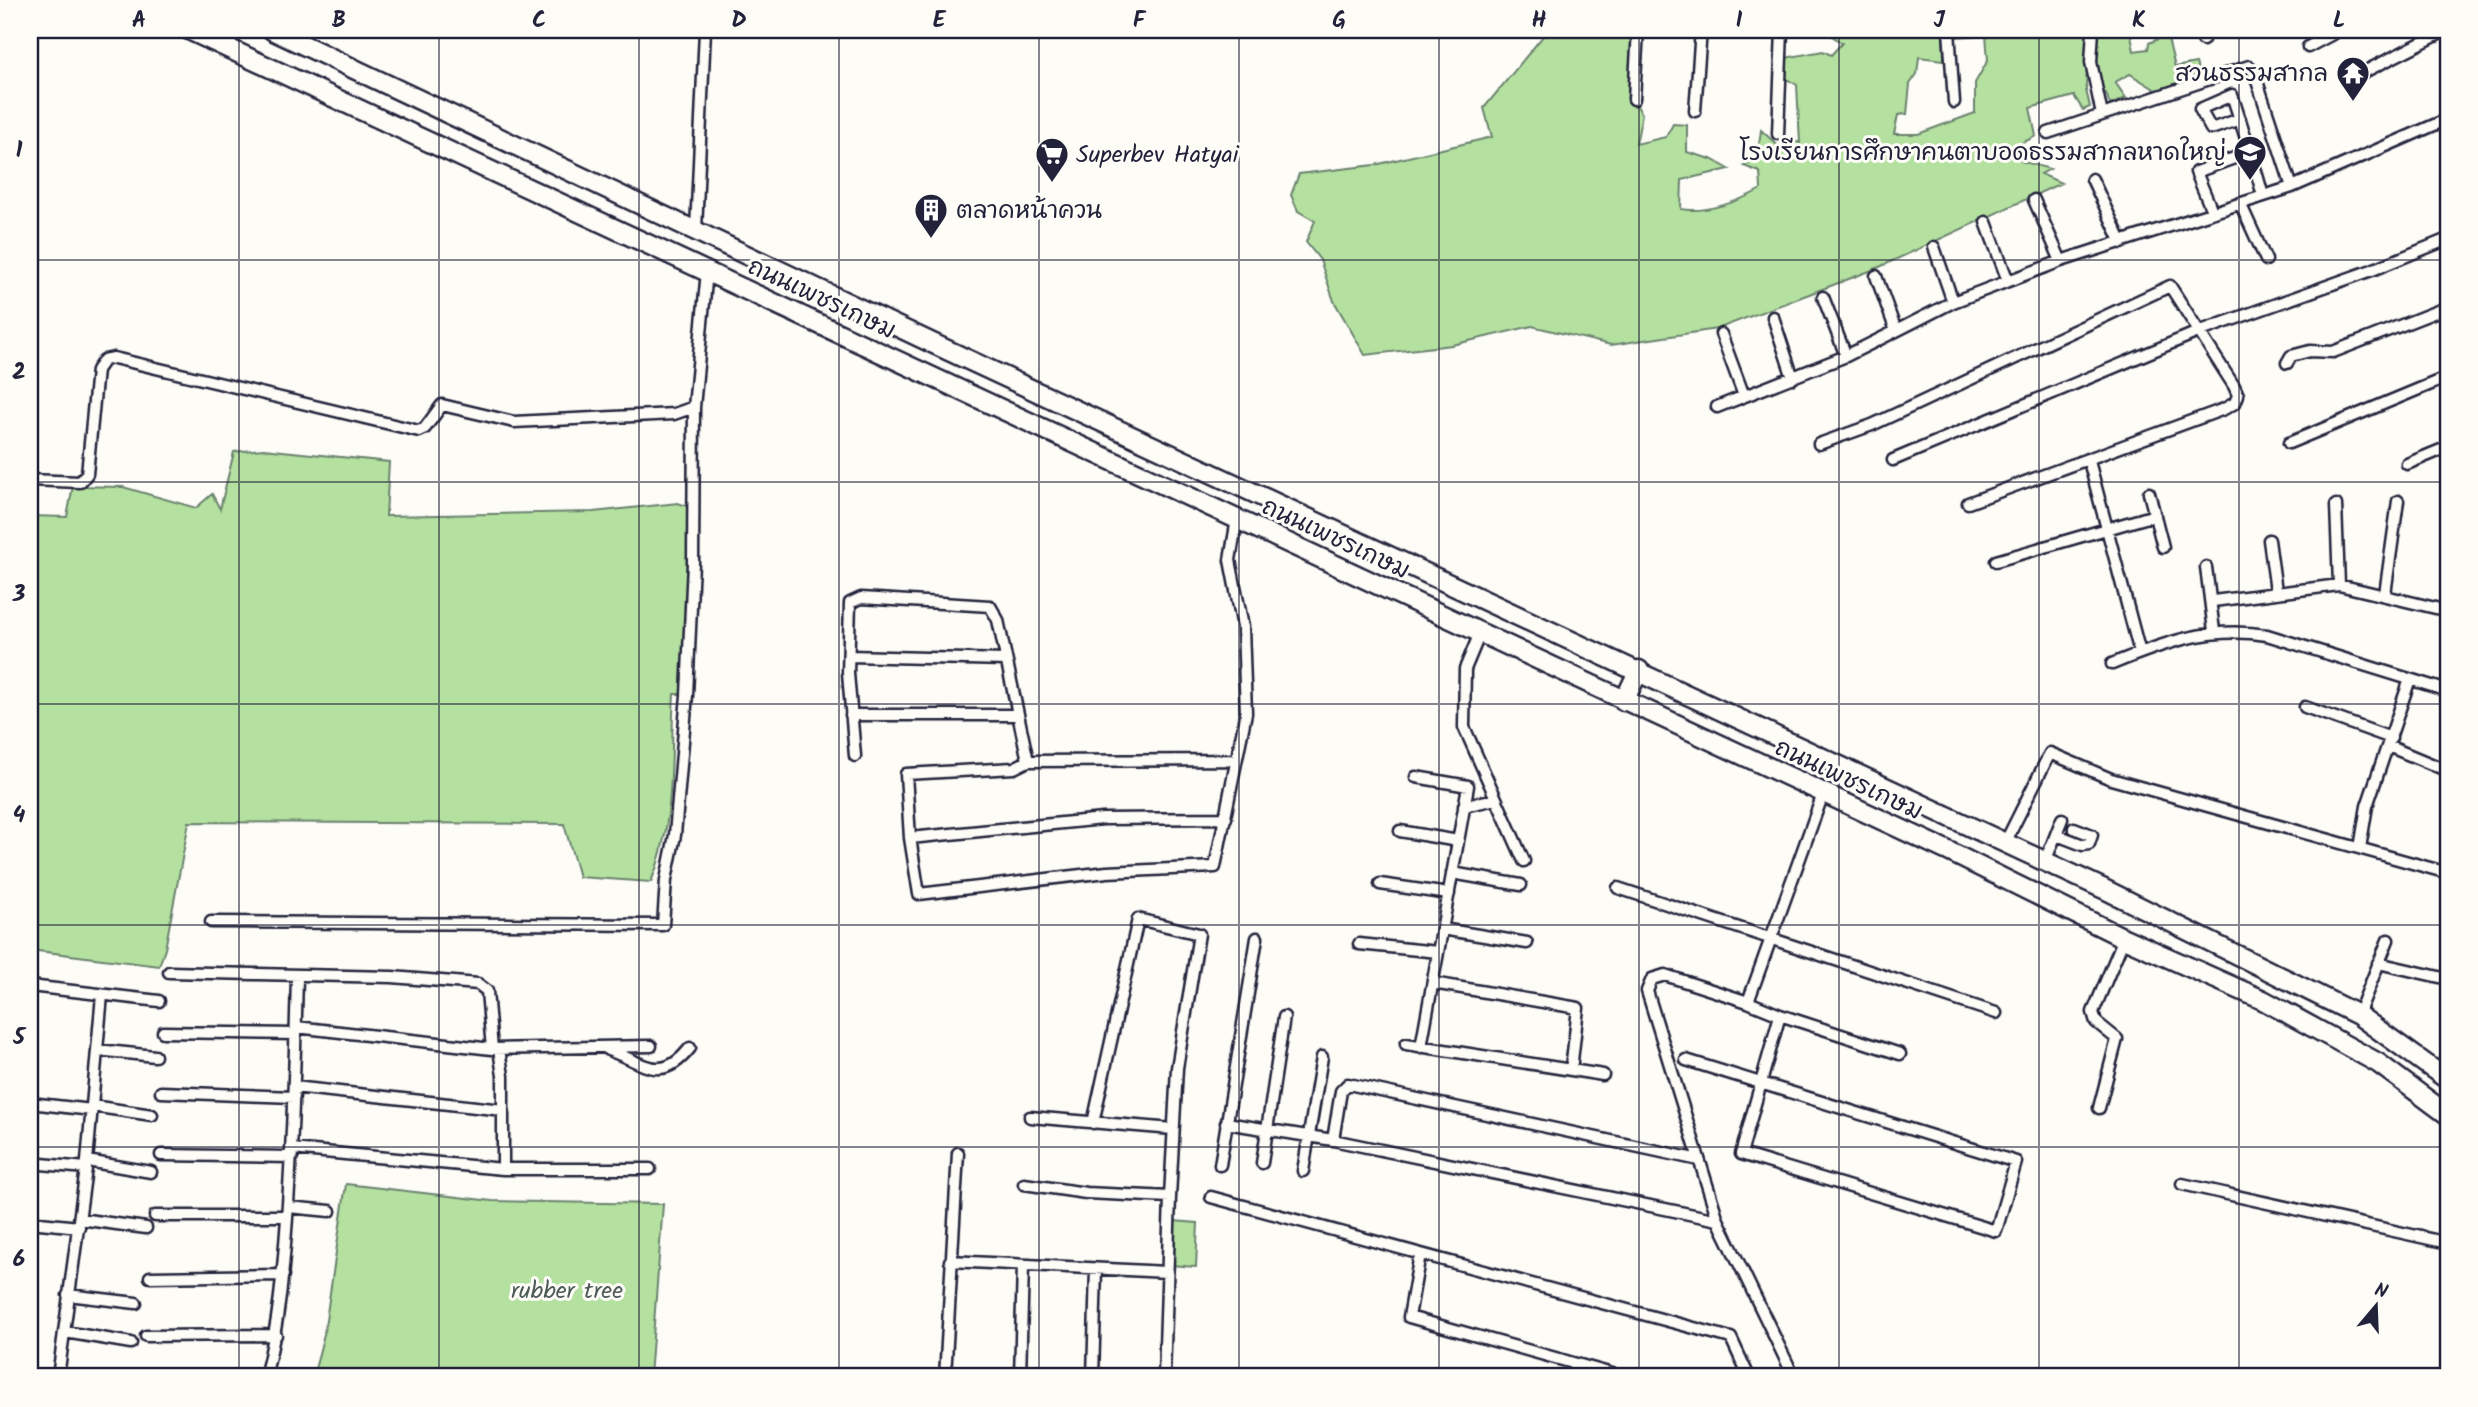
<svg xmlns="http://www.w3.org/2000/svg" width="2478" height="1407" font-family="Kalam,'Playpen Sans Thai',sans-serif">
  <style>
    .green { fill: #b4e1a0; stroke: #6b826e; stroke-width: 2 }
    .lines { fill: none; stroke-linecap: round; stroke-linejoin: round }
    .street-casing { stroke: #22223b; stroke-width: 15 }
    .highway-casing { stroke: #22223b; stroke-width: 23 }
    .street { stroke: #fdfcf7; stroke-width: 10 }
    .highway { stroke: #fdfcf7; stroke-width: 18 }
    .grid { fill: none; stroke: #22223b; stroke-width: 2; stroke-opacity: 0.55 }
    .labels { text-anchor: middle; stroke-width: 6; stroke-linejoin: round; paint-order: stroke }
    .poi-label { font-size: 24px; fill: #22223b; stroke: #fdfcf7; text-anchor: end }
    .street-label { font-size: 24px; fill: #22223b; stroke: #fdfcf7 }
    .park-label { font-size: 24px; fill: #4e5b59; stroke: #fdfcf7 }
    .neatline { fill: none; stroke: #22223b; stroke-width: 2.5 }
    .grid-label { font-size: 23px; text-anchor: middle; font-weight: bold; fill: #22223b }
  </style>
  <rect width="100%" height="100%" fill="#fdfcf7"/>
  <filter id="ink" filterUnits="userSpaceOnUse"><feTurbulence type="fractalNoise" baseFrequency=".0143" numOctaves="2"/><feDisplacementMap in="SourceGraphic" scale="14" xChannelSelector="R" yChannelSelector="G"/><feConvolveMatrix kernelMatrix="1 2 1 2 8 2 1 2 1" color-interpolation-filters="sRGB"/></filter>
  <g filter="url(#ink)">
    <!-- green -->
    <path class="green" d="M1558,30h76l-5,63 13,21 -6,30 30,-7 7,-13 14,1v27l24,7 18,10 -47,11 -1,29c25,5 59,-8 80,-20l-1,-17 -16,-6c15,-8 15,-20 17,-36l25,23 -2,-16 16,6 -3,-58 -12,-7v-20l38,-7 8,4 11,-12 -10,-7 3,-6h108l1,30 -25,-3 -2,17 -7,10 -3,30 -9,1 -4,19h24l57,-21v-30l13,-23 -2,-25 -31,2 -1,-7h134l-2,60 4,17 -7,3 -9,-14 -44,12 6,28 -14,7 -1,18 29,8 -9,5 20,9 -186,86 -158,60 -106,16 -79,-19 -80,19 -87,10 -31,-54 -14,-41 -14,-18 9,-21 -17,-10 -7,-16 8,-21 76,-9 117,-28 -8,-29 59,-72z
      M2093,30h37l4,21 14,-2 1,-6 18,-8 8,32 21,-4 3,10 -3,10 -40,7 -26,-16 -15,8 11,16 -16,7 -4,-12 -7,1 -3,-9 5,-3 -2,-6h-6z
      M263,449l126,13 -3,54 207,-4 85,-9 18,6 -13,185h-9c-4,61 2,130 -23,188l-72,-5 -15,-53 -375,-2 -24,127 -6,17 -129,-16v-434l37,1 6,-31 50,1 73,21 16,-14 8,15 14,-57z
      M346,1184l146,17 171,3 -13,173h-337l11,-43z
      M1173,1221l25,2 -2,44 -26,-2z"/>
    <g class="lines">
      <defs>
        <path id="street" d="M1949,30l5,72
          M2093,30l-2,32 11,53
          M2200,30l3,10
          M2308,47l32,-17
          M2350,79l97,-49
          M1634,99l4,-69
          M1695,111l6,-81
          M2240,119l-29,10 -11,-20 32,-14c11,34 22,67 31,101
          M2048,133l201,-67 5,6 38,115
          M1778,134l4,-104
          M2092,179l30,64
          M2034,200l27,61
          M2240,203l26,57
          M2212,211l-16,-39 55,-20
          M1986,222l22,59
          M696,230l9,-200
          M1934,247l19,55
          M1823,297l23,59
          M1773,317l20,61
          M1896,331l57,-29 108,-41 231,-74 156,-68
          M1721,334l23,62
          M2287,363l4,-7 19,-5 23,1 115,-45
          M1717,407l129,-51 50,-25 -20,-55
          M2289,443l159,-66
          M1819,444l53,-19 298,-139 64,100 4,9 -3,8 -11,6 -256,94
          M1893,460l305,-128 174,-62 76,-31
          M2089,461l51,192
          M2407,464l41,-17
          M30,480l50,2 7,-8 10,-104 7,-10 10,-2 305,73 6,-3 17,-23 72,17 160,-8 20,-7
          M2149,493l14,54
          M2336,505l3,80
          M2269,540l7,51
          M1996,561l159,-46
          M2206,567l8,64
          M2385,594l13,-93
          M2213,601l126,-16 109,26
          M1480,633l-15,36 -1,58 60,134
          M849,656l157,4
          M2112,664c54,-22 97,-38 155,-29l181,56
          M2305,707l86,31
          M851,715h167
          M2388,746l60,25
          M855,756l-7,-83 2,-70 11,-5 129,8 8,14 30,141
          M1236,760l-208,1 -14,7 -108,6 4,64 9,56 188,-22 108,-5 31,-154 -3,-86 -13,-67 7,-41
          M1416,777l52,9 -47,261
          M1464,806l32,-7
          M1400,831l58,10
          M2057,835l26,10 6,-1 3,-9 -18,-7
          M910,838l193,-19 123,-1
          M2005,843l45,-90 61,26 337,94
          M2360,848l7,-42 42,-124
          M2045,862l17,-43
          M1452,873l69,12
          M1380,884l69,10
          M1618,888l378,125
          M211,922l452,3 3,-45 9,-45 12,-140 6,-132 1,-156 13,-136
          M1442,929l85,14
          M1359,944l79,8
          M2378,963l70,16
          M169,972l223,5 86,7 9,7 5,58
          M1433,983l145,25 -7,62
          M30,986l129,15
          M1748,1002l-83,-27 -13,4 -5,12 71,229 76,157
          M1780,1015l120,39
          M2358,1015l30,-75
          M296,1027l196,22 159,-3
          M163,1032l133,2
          M1406,1044l197,31
          M499,1049l4,27v93
          M97,1050l58,6
          M608,1050c35,12 53,35 82,-2
          M1686,1060l330,102 -20,69 -255,-77 39,-139 -32,-13 75,-208
          M294,1087l209,23
          M161,1092l133,5
          M30,1103l62,7
          M92,1106l60,9
          M2099,1108l18,-69 -21,-17 -3,-10 31,-74
          M1030,1117l143,12
          M1226,1123l107,17 385,80
          M1333,1140l8,-49 7,-7 5,1 346,75
          M292,1149l211,20h147
          M161,1155l131,2
          M87,1161l64,11
          M30,1163l56,5
          M1262,1163l22,-146
          M1220,1165l37,-227
          M1303,1171l19,-114
          M1024,1184l62,9 84,4 7,-129 22,-134 -61,-15 -45,204
          M2182,1184l266,59
          M1211,1197l520,141 18,39
          M288,1207l42,4
          M155,1216h132
          M80,1219l66,9
          M30,1222l49,5
          M1420,1254l-11,63 214,60
          M950,1261l217,11
          M150,1277l133,-2
          M68,1295l68,8
          M65,1332l66,11
          M146,1336l130,-1
          M58,1377l29,-216 15,-166
          M265,1377c14,-53 18,-104 22,-159 6,-80 8,-161 10,-241
          M945,1377l13,-224
          M1020,1377l3,-112
          M1093,1377l3,-108
          M1164,1377l6,-180"/>
        <path id="highway" d="M189,30l1757,820 178,88 139,62 115,63 70,52
          M272,30l660,313 1172,546 254,126 90,65
          M1624,701l15,-31"/>
      </defs>
      <!-- street casing -->
      <use href="#street" class="street-casing"/>
      <!-- highway casing -->
      <use href="#highway" class="highway-casing"/>
      <!-- street -->
      <use href="#street" class="street"/>
      <!-- highway -->
      <use href="#highway" class="highway"/>
    </g>
  </g>
  <!-- grid -->
  <path class="grid" d="M239,30v1347M439,30v1347M639,30v1347M839,30v1347M1039,30v1347M1239,30v1347M1439,30v1347M1639,30v1347M1839,30v1347M2039,30v1347M2239,30v1347M30,260h2418M30,482h2418M30,704h2418M30,925h2418M30,1147h2418"/>
  <!-- icons -->
  <defs>
    <symbol id="temple-pin" viewBox="-11 -11 22 30"><path d="M0 17L-7.5 6A9.5 9.5 0 1 1 7.5 6Z" fill="#22223b" stroke="#fdfcf7"/><path d="M0-6L5-2H3V0L6.5 2.5H4V6H1.5V3h-3V6H-4V2.5H-6.5L-3 0V-2H-5Z" fill="#fff"/></symbol>
    <symbol id="school-pin" viewBox="-11 -11 22 30"><path d="M0 17L-7.5 6A9.5 9.5 0 1 1 7.5 6Z" fill="#22223b" stroke="#fdfcf7"/><path d="M0-5L7-2L0 1L-7-2ZM-4 1L0 2.5L4 1V4Q0 6-4 4Z" fill="#fff"/></symbol>
    <symbol id="supermarket-pin" viewBox="-11 -11 22 30"><path d="M0 17L-7.5 6A9.5 9.5 0 1 1 7.5 6Z" fill="#22223b" stroke="#fdfcf7"/><path d="M-6-5.5h2.5l.6 2H6L4.5 2H-2.5L-4.4-4H-6ZM-1.5 3.2a1.3 1.3 0 1 0 .1 0ZM3 3.2a1.3 1.3 0 1 0 .1 0Z" fill="#fff"/></symbol>
    <symbol id="building-pin" viewBox="-11 -11 22 30"><path d="M0 17L-7.5 6A9.5 9.5 0 1 1 7.5 6Z" fill="#22223b" stroke="#fdfcf7"/><path d="M-4-6H4V6H1V3H-1V6H-4ZM-2.5-4.3h1.7v1.8h-1.7ZM.8-4.3h1.7v1.8H.8ZM-2.5-1h1.7V.8h-1.7ZM.8-1h1.7V.8H.8Z" fill="#fff"/></symbol>
  </defs>
  <g fill-rule="evenodd">
    <use href="#temple-pin" x="2334" y="54" width="38" height="52"/>
    <use href="#school-pin" x="2231" y="133" width="38" height="52"/>
    <use href="#supermarket-pin" x="1033" y="135" width="38" height="52"/>
    <use href="#building-pin" x="912" y="191" width="38" height="52"/>
  </g>
  <g class="labels">
    <!-- poi labels -->
    <g class="poi-label">
      <text x="2328" y="81">สวนธรรมสากล</text>
      <text x="2226" y="160">โรงเรียนการศึกษาคนตาบอดธรรมสากลหาดใหญ่</text>
      <text x="1076" y="162" text-anchor="start">Superbev Hatyai</text>
      <text x="956" y="218" text-anchor="start">ตลาดหน้าควน</text>
    </g>
    <!-- street labels -->
    <g class="street-label">
      <text transform="translate(822 298) rotate(25)" y="8">ถนนเพชรเกษม</text>
      <text transform="translate(1336 538) rotate(25)" y="8">ถนนเพชรเกษม</text>
      <text transform="translate(1849 779) rotate(25)" y="8">ถนนเพชรเกษม</text>
    </g>
    <!-- park labels -->
    <g class="park-label">
      <text x="567" y="1298">rubber tree</text>
    </g>
  </g>
  <!-- margin -->
  <rect width="2478" height="1407" fill="none" stroke="#fdfcf7" stroke-width="77"/>
  <!-- north arrow -->
  <g transform="translate(2376 1306) rotate(19)" stroke="#fdfcf7" stroke-width="5" paint-order="stroke">
  <path d="M0-5L12 26L0 18L-12 26Z" fill="#22223b"/>
  <text y="-10" font-size="19" font-weight="bold" text-anchor="middle" fill="#22223b">N</text>
  </g>
  <rect x="38" y="38" width="2402" height="1330" class="neatline"/>
  <g class="grid-label">
    <text x="139" y="27">A</text>
    <text x="339" y="27">B</text>
    <text x="539" y="27">C</text>
    <text x="739" y="27">D</text>
    <text x="939" y="27">E</text>
    <text x="1139" y="27">F</text>
    <text x="1339" y="27">G</text>
    <text x="1539" y="27">H</text>
    <text x="1739" y="27">I</text>
    <text x="1939" y="27">J</text>
    <text x="2139" y="27">K</text>
    <text x="2339" y="27">L</text>
    <text x="19" y="157">1</text>
    <text x="19" y="379">2</text>
    <text x="19" y="601">3</text>
    <text x="19" y="822">4</text>
    <text x="19" y="1044">5</text>
    <text x="19" y="1266">6</text>
  </g>
</svg>
